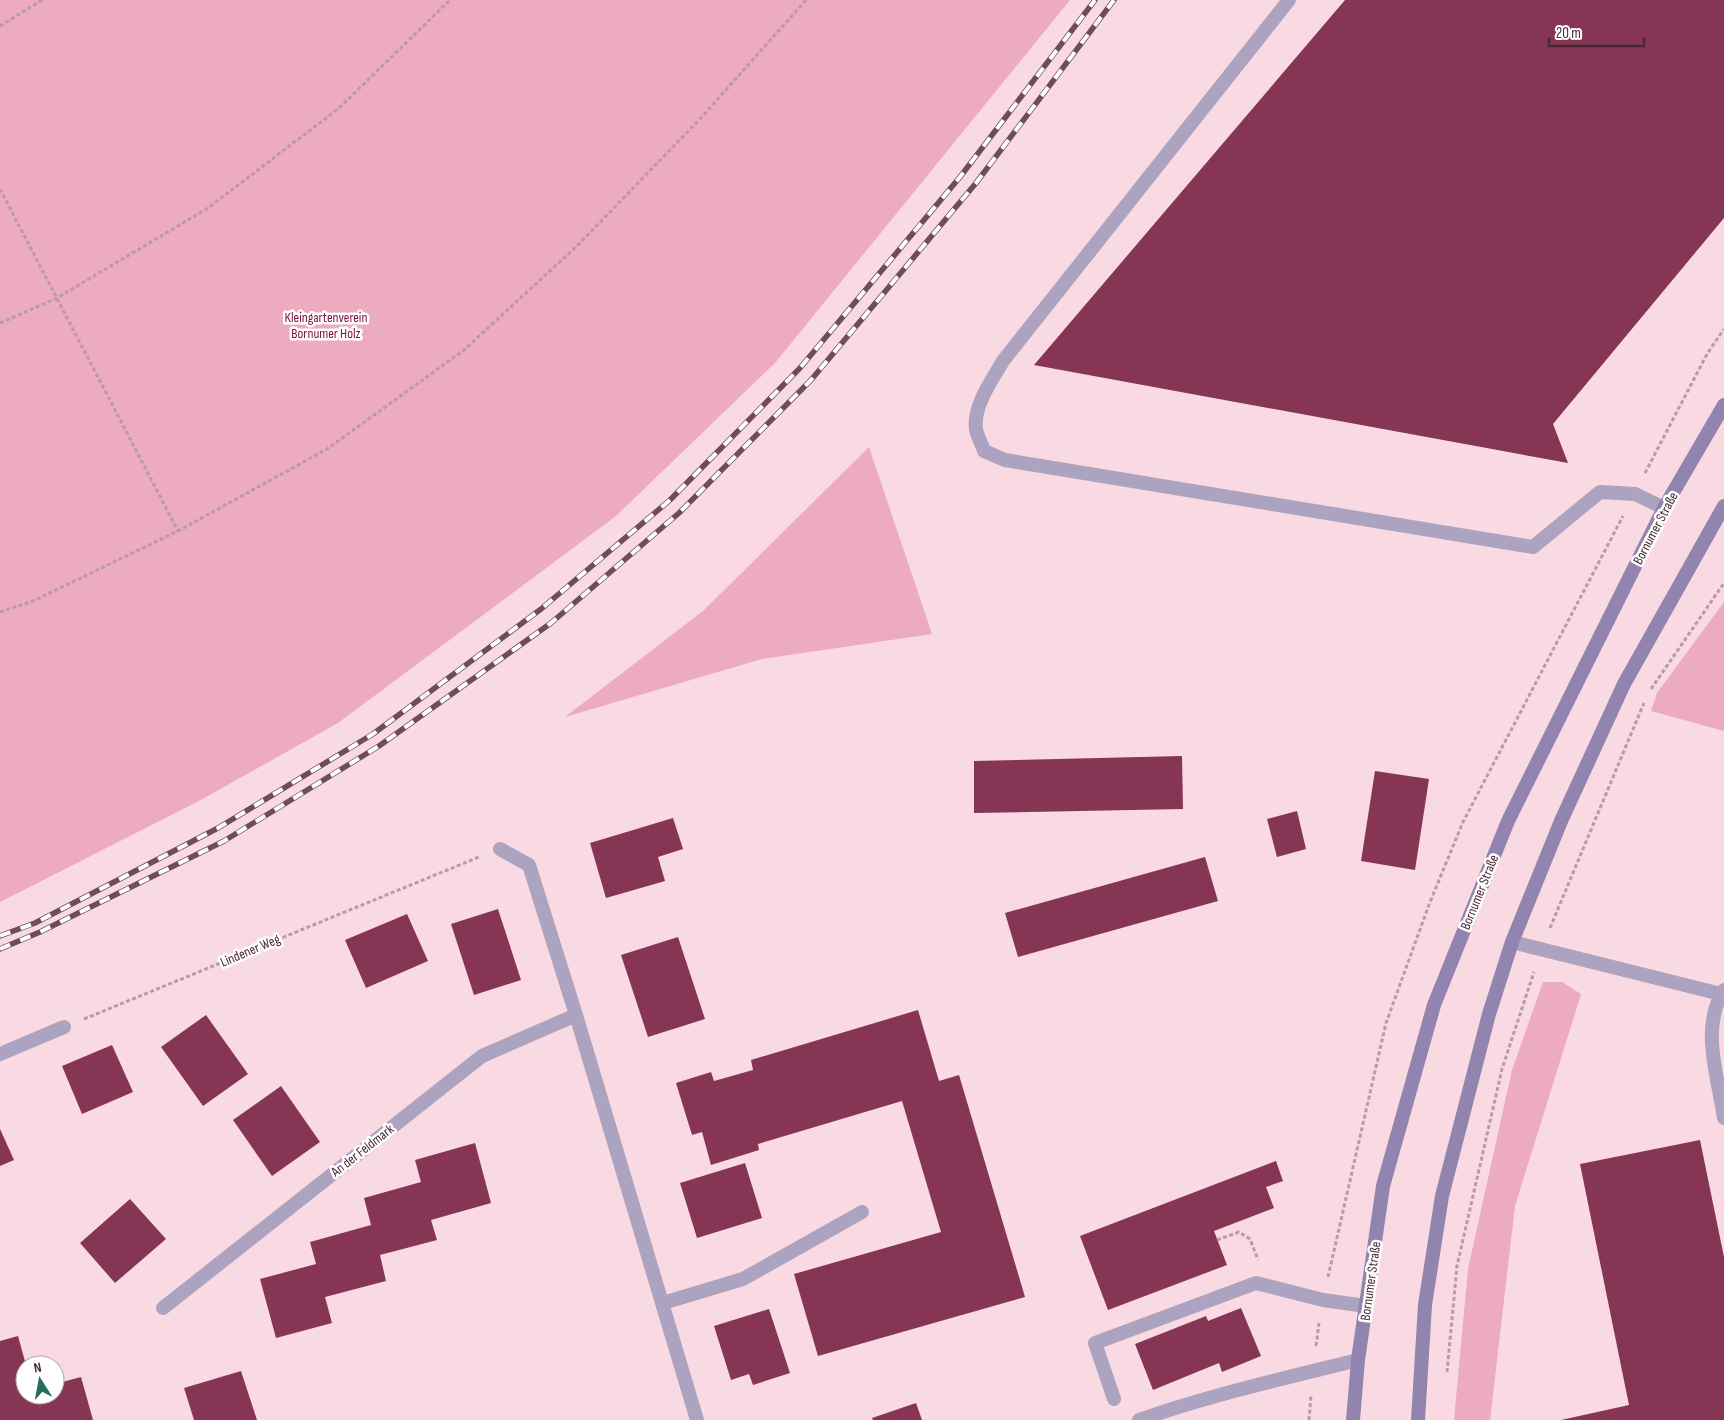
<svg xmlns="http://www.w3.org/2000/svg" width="1724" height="1420" font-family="'Sofia Sans Condensed',sans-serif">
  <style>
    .green { fill: #edabbf }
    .building { fill: #863654 }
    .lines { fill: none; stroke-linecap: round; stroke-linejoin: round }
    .path { stroke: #ba9aa4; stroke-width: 3; stroke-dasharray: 4 2.5; stroke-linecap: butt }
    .service { stroke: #aca3c0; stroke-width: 14 }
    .minor { stroke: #aca3c0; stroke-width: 14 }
    .secondary { stroke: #9184ae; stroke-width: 14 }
    .rail-casing { stroke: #6d4e58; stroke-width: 5.5 }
    .rail { stroke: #fff; stroke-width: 4; stroke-dasharray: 11; stroke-linecap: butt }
    .labels { text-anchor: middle; stroke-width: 5; stroke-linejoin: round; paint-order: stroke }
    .park-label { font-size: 14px; fill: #790f41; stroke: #fff }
    .street-label { font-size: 14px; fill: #492a34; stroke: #fff }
  </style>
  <rect width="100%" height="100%" fill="#f9d9e2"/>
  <!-- green -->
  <path class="green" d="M0,0h1070l-295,363 -159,153 -278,207 -139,78 -199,101z
    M869,447l63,187 -170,25 -197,58 138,-106z
    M1724,602v129l-73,-20 6,-18z
    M1543,982h19l19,12 -66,212 -25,214h-36l14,-151 44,-199z"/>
  <!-- building -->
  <path class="building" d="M1345,0h379v218l-171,206 15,39 -534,-98z
    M1182,756l1,53 -209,4v-52z
    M1375,771l54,8 -14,91 -54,-9z
    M1297,811l9,38 -29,8 -10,-38z
    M673,818l10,31 -25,8 7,24 -59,17 -16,-55z
    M1205,857l13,44 -200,56 -13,-44z
    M498,909l23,71 -47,15 -23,-71z
    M407,914l21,47 -62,27 -21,-48z
    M678,937l27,82 -57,18 -27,-82z
    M918,1010l21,71 20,-6 66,222 -207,59 -24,-82 147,-42 -39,-131 -144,43 1,6 -48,15 -9,-33 -10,3 -16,-52 35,-11 3,9 39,-11 -2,-10z
    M206,1015l42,59 -45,32 -42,-59z
    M112,1045l21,47 -51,22 -20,-48z
    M281,1086l39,56 -48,34 -39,-56z
    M0,1129l14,31 -14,6z
    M1700,1140l24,117v163h-163l68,-15 -49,-241z
    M475,1143l16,60 -60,17 6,20 -57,15 6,26 -61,16 7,26 -56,15 -16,-59 56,-15 -6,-22 61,-17 -7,-27 57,-16 -6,-22z
    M1276,1161l7,20 -17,6 8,21 -60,23 13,34 -119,45 -28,-74z
    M745,1163l17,55 -65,20 -17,-55z
    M130,1199l36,40 -51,44 -35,-40z
    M1241,1308l20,48 -39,16 -3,-9 -66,27 -18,-46 71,-28 2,5z
    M769,1309l21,64 -37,12 -4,-11 -18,6 -17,-54z
    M18,1336l8,29 -1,30h30v-11l26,-7 12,43h-93v-79z
    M241,1371l16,49h-63l-10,-32z
    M916,1403l6,17h-49l-1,-2z"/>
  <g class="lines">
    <!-- path -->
    <path class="path" d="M0,26l42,-26
      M0,189l178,342
      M0,323l57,-25 151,-90 130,-99 112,-109
      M1645,473l62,-119 17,-25
      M0,612l33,-11 145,-70 149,-82 137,-99 112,-103 124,-128 106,-119
      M1651,689l73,-106
      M1550,928l94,-225
      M84,1019l395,-162
      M1217,1240l22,-8 11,7 8,21
      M1328,1277l58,-254 44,-121 33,-80 160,-306
      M1316,1346l3,-23
      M1447,1372l10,-106 45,-197 32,-97
      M1309,1420l2,-25"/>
    <!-- service -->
    <path class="service" d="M1289,0l-286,361c-11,19 -30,45 -27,68 1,7 6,15 8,22l21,9 528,87 67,-55 35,2 29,14
      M1512,942l209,52
      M1724,990c-24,37 -6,87 0,128
      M0,1054l64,-27
      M663,1303l80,-24 119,-67
      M1114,1399l-19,-56 161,-60 67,17 43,6
      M1139,1420c72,-25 146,-42 219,-60"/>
    <!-- minor -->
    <path class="minor" d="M500,849l29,16 47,150
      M163,1308l319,-252 94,-41 121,405"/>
    <!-- secondary -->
    <path class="secondary" d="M1353,1420l5,-60 25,-174 51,-181 74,-184 156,-313 60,-103
      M1418,1420l7,-115 17,-109 47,-182 23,-72 49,-121 63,-137 100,-178"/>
    <defs>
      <path id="rail" d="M0,936l35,-13 183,-95 155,-94 168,-125 129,-109 130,-132 160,-191 135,-177
        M0,949l40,-17 184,-91 155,-95 172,-123 128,-110 132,-133 165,-197 138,-183"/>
    </defs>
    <!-- rail casing -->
    <use href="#rail" class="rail-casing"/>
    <!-- rail -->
    <use href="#rail" class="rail"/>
  </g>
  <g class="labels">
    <!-- park labels -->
    <g class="park-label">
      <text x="326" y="322">Kleingartenverein<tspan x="326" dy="16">Bornumer Holz</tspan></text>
    </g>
    <!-- street labels -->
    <g class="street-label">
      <text transform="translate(1655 528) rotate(-62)" y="5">Bornumer Straße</text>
      <text transform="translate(1479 892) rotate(-68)" y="5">Bornumer Straße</text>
      <text transform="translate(250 950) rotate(-23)" y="5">Lindener Weg</text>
      <text transform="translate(362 1150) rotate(-38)" y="5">An der Feldmark</text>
      <text transform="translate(1370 1281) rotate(-82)" y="5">Bornumer Straße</text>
    </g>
  </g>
  <!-- north arrow -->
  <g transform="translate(40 1380) rotate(349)"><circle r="24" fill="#ffffff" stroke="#b6aaae"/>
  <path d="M0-4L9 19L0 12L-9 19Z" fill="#256b5f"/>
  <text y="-8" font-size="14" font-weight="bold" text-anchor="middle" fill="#492a34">N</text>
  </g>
  <!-- scale -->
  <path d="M1549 38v8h95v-8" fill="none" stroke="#492a34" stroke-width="2.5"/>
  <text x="1556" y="38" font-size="15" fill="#492a34" stroke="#ffffff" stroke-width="4" paint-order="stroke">20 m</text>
</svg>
